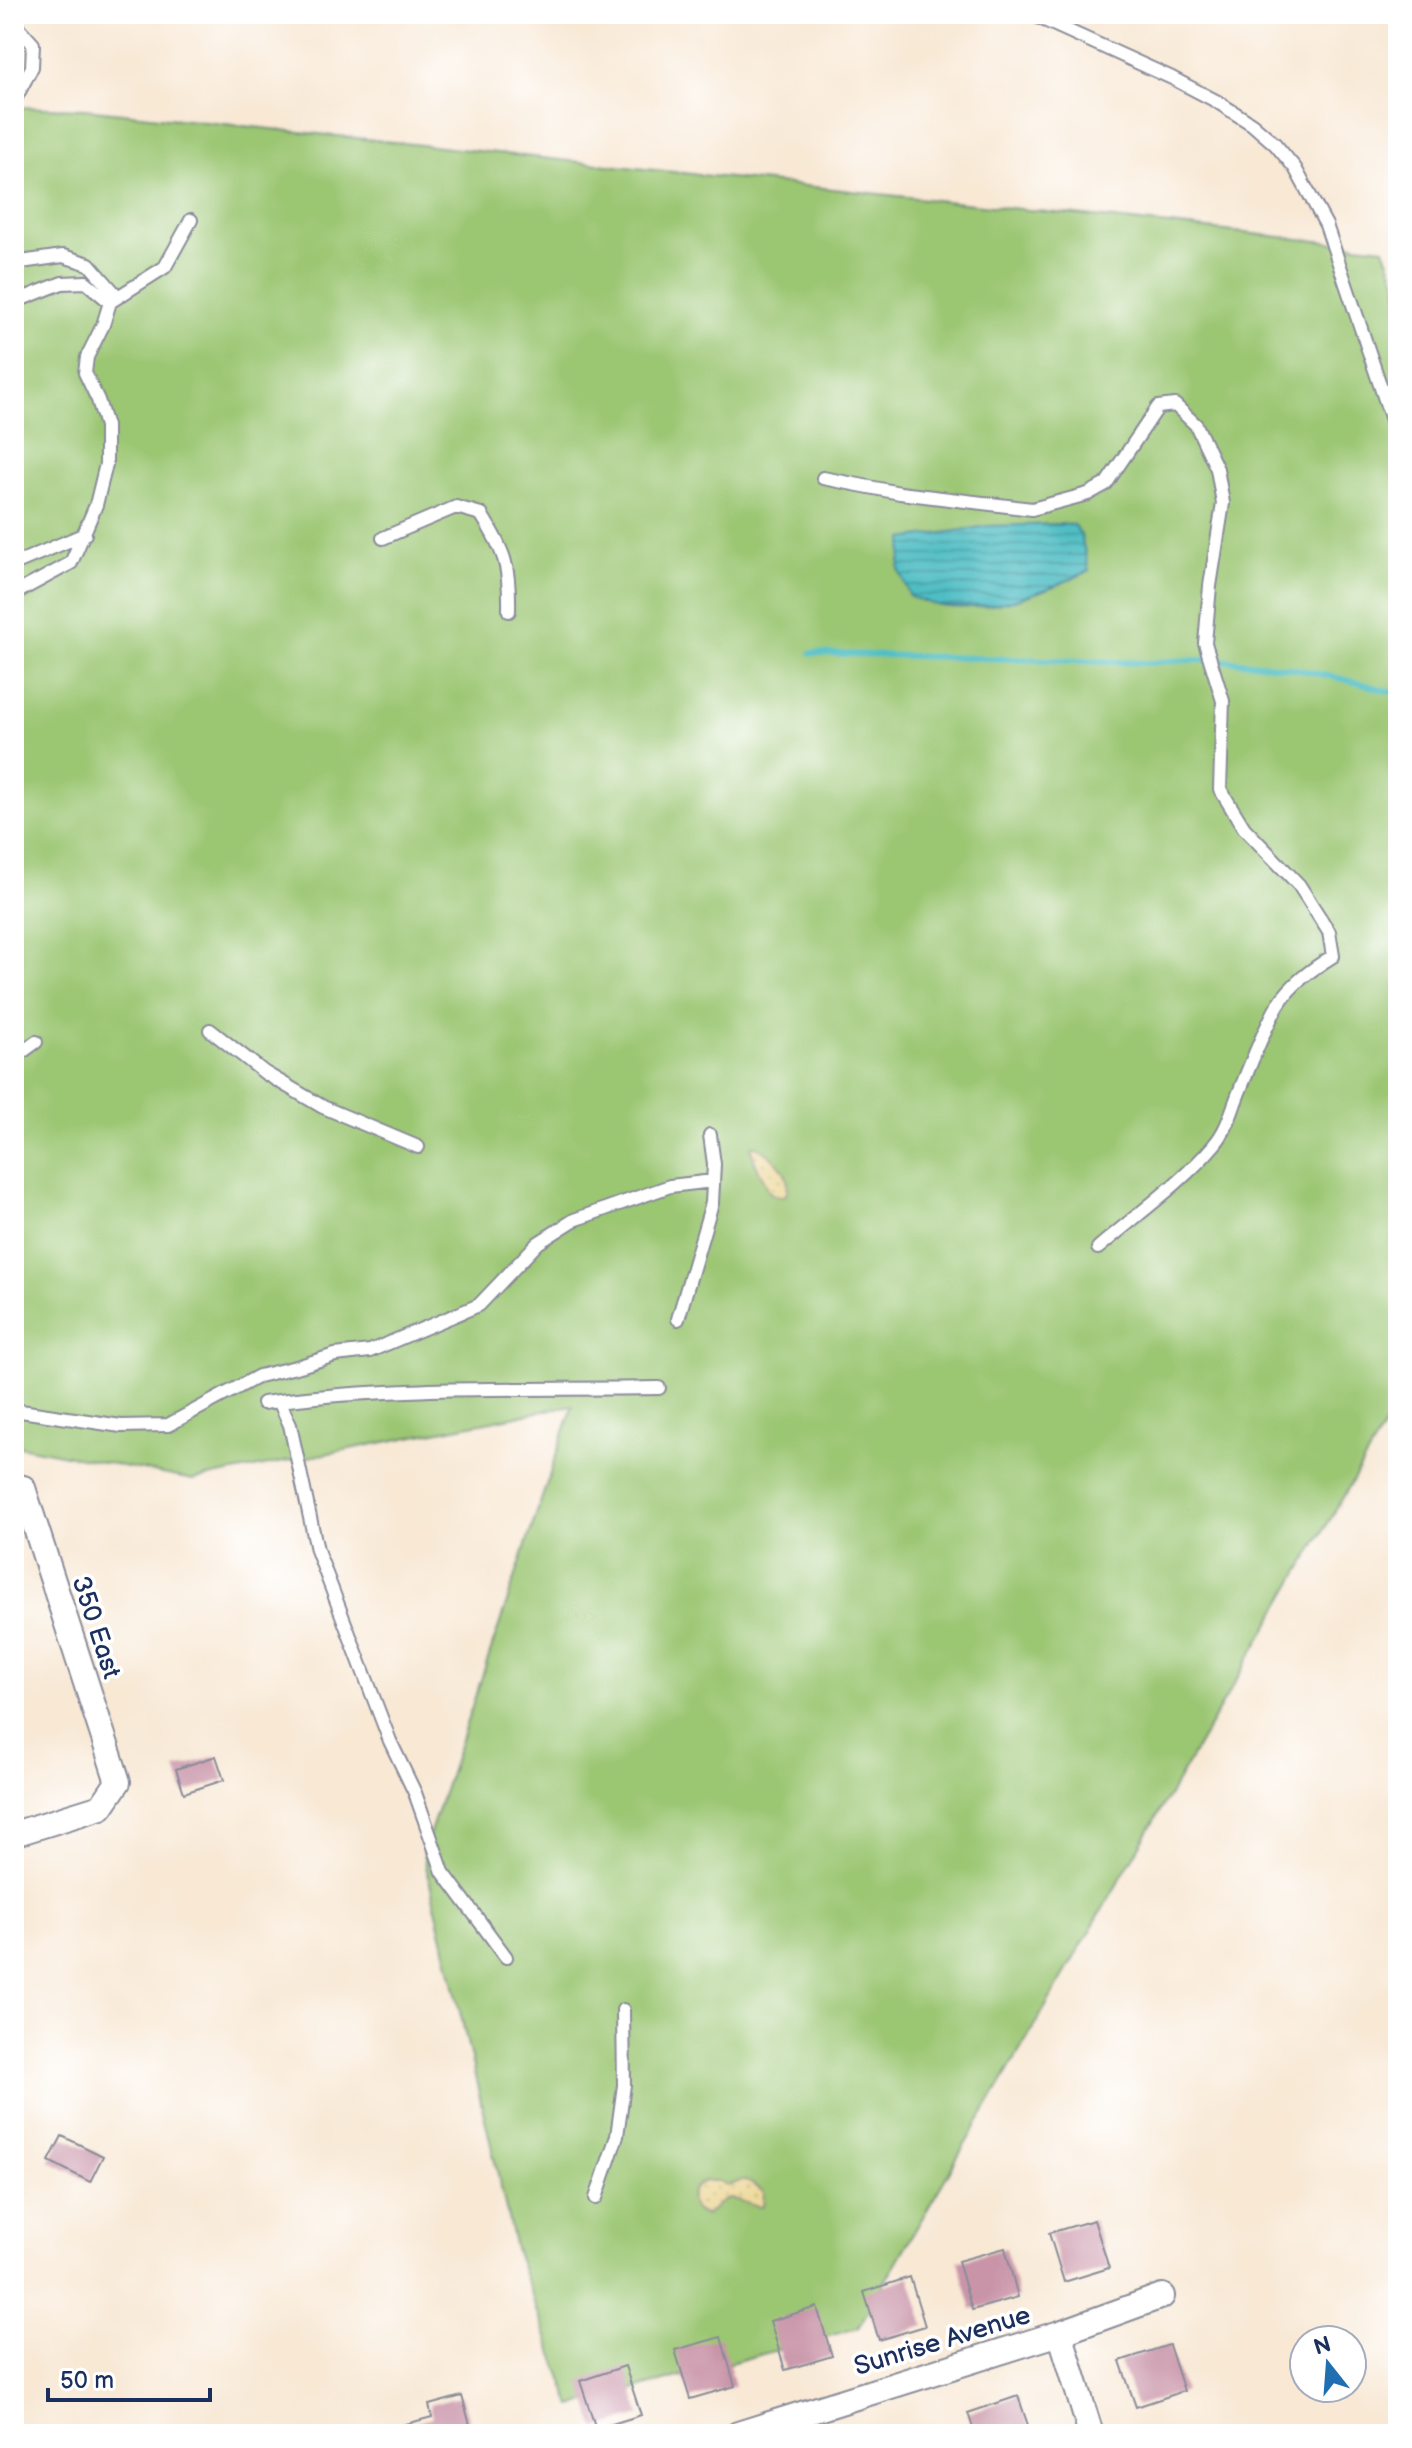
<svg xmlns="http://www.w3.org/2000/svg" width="1412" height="2448" font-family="'Balsamiq Sans',sans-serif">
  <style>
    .green { fill: #9bc672; stroke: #5b7a68; stroke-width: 2 }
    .sand { fill: url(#sand-dots); stroke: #84847e; stroke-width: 2 }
    .water { fill: url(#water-rules); stroke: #357691; stroke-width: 2 }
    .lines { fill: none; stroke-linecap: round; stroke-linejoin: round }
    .stream { stroke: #4fbec4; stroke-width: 6 }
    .building { fill: #c994a8 }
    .service-casing { stroke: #8a8c99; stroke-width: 16 }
    .minor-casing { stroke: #8a8c99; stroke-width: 28 }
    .service { stroke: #fff; stroke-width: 12 }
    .minor { stroke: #fff; stroke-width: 24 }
    .labels { text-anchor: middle; stroke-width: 7; stroke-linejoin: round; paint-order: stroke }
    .street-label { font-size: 26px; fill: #1b2f5e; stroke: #fff }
  </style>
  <defs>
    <pattern id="sand-dots" width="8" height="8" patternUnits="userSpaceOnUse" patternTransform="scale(2)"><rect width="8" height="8" fill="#eeda9e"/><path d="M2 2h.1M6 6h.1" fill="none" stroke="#ccbb8a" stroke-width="1.8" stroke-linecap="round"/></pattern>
    <pattern id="water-rules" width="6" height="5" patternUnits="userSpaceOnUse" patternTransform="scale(2)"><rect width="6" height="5" fill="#4fbec4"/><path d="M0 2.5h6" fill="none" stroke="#419ba2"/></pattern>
  </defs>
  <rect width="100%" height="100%" fill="#fff"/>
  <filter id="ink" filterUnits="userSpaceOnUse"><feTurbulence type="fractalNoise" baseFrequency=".0125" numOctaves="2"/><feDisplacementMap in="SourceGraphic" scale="16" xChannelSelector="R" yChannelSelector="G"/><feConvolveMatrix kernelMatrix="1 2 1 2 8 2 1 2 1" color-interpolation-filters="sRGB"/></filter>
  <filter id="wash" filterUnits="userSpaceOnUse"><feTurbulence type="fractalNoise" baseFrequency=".006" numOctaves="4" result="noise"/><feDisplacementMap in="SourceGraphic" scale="32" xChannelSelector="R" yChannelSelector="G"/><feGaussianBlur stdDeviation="1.8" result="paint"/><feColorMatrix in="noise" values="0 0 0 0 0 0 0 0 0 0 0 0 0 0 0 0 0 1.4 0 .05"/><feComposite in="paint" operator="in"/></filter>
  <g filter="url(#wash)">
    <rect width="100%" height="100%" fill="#f8e8d4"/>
    <!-- green -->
    <path class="green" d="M14,107l71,2 1299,139 14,37v1118l-540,925 -286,78 -56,-154 -93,-399 150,-448 -380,75 -179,-35z"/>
    <!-- sand -->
    <path class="sand" d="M752,1146h4c17,10 38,27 30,49l-8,2 -9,-5c-5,-16 -19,-32 -17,-46z
      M706,2181h13l9,5c19,-9 20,-5 36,6l-1,15c-13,1 -28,-14 -41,-5 -6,4 -9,9 -16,13 -22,-4 -19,-29 0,-34z"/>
    <!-- water -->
    <path class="water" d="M1060,524l14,1 7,10 8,36c-44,20 -99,43 -148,35 -10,-2 -21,-6 -31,-9l-11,-28 5,-30 84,-13z"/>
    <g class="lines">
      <!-- stream -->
      <path class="stream" d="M811,653l338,10c84,-10 168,7 249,31"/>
    </g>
    <g id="blocks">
      <!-- building -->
      <path class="building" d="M216,1756l8,24 -40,13 -8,-24z
        M62,2136l41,20 -13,26 -41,-21z
        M1094,2220l15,48 -45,14 -15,-49z
        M1005,2248l13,49 -46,13 -14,-49z
        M910,2277l15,49 -46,14 -15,-48z
        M817,2307l15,49 -47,14 -15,-49z
        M721,2337l14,49 -45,13 -15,-49z
        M1169,2345l15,46 -48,16 -16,-46z
        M625,2366l16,49 -45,14 -16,-48z
        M462,2396l8,29 -32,9h-46l-1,-6 41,-11 -3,-12z
        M1018,2396l13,38h-56l-7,-21z"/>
    </g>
  </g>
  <g filter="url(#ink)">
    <use href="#blocks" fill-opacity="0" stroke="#8a8c99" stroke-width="2"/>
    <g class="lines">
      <defs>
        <path id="service" d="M1031,14l141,64 44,23 36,23 23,20 20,24 31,57 72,213
          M14,23l19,21 -1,23 -18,34
          M14,263l49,-7 26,8 29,33
          M14,302l48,-19 24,-1 24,20
          M823,478l77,15 132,16 56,-15 18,-10 52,-77 17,-2 21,20 21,44 6,34 -13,83 -5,57 18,58 -3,88 24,39 55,57 30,47 4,24c-21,13 -42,28 -55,49 -13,22 -28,60 -38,85 -8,19 -12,39 -26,55 -30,36 -80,72 -116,103
          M383,538l73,-31 25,7c24,38 29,52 28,97
          M14,564l71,-30
          M14,594l57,-31 25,-58 10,-41v-38l-8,-26 -13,-27 2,-16 16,-32 7,-23 55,-35 26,-47
          M210,1030l55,43 58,34 95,40
          M14,1058l22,-16
          M678,1319l34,-116 2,-39 -4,-29
          M279,1401c125,-16 254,-11 380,-13
          M263,1403l16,-2 11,24 27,125 73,191 25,52 28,79 63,85
          M14,1410l107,16 47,-1 91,-49 41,-10 35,-11 35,-4 109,-46 59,-62 36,-23 96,-34 43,-5
          M596,2198l21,-62 7,-51 -1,-75"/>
        <path id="minor" d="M14,1486l9,2 95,294 -17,25 -87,27
          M1060,2333l31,101
          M738,2434l322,-101 102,-37"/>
      </defs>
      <!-- service casing -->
      <use href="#service" class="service-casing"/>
      <!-- minor casing -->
      <use href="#minor" class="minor-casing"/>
      <!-- service -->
      <use href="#service" class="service"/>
      <!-- minor -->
      <use href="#minor" class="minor"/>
    </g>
  </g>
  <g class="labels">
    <!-- street labels -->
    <g class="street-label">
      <text transform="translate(97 1627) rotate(72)" y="9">350 East</text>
      <text transform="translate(942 2340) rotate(-17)" y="9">Sunrise Avenue</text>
    </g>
  </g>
  <!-- margin -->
  <rect width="1412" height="2448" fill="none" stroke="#fff" stroke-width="48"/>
  <!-- north arrow -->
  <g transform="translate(1328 2364) rotate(343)"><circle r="38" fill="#ffffff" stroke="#a4acbf" stroke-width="2"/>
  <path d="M0-6L14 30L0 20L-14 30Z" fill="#1f6fb2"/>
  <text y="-12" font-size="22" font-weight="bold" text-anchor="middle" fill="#1b2f5e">N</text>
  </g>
  <!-- scale -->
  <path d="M48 2388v12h162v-12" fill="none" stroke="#1b2f5e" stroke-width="4"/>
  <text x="60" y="2388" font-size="24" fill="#1b2f5e" stroke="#ffffff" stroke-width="6" paint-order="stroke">50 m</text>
</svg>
